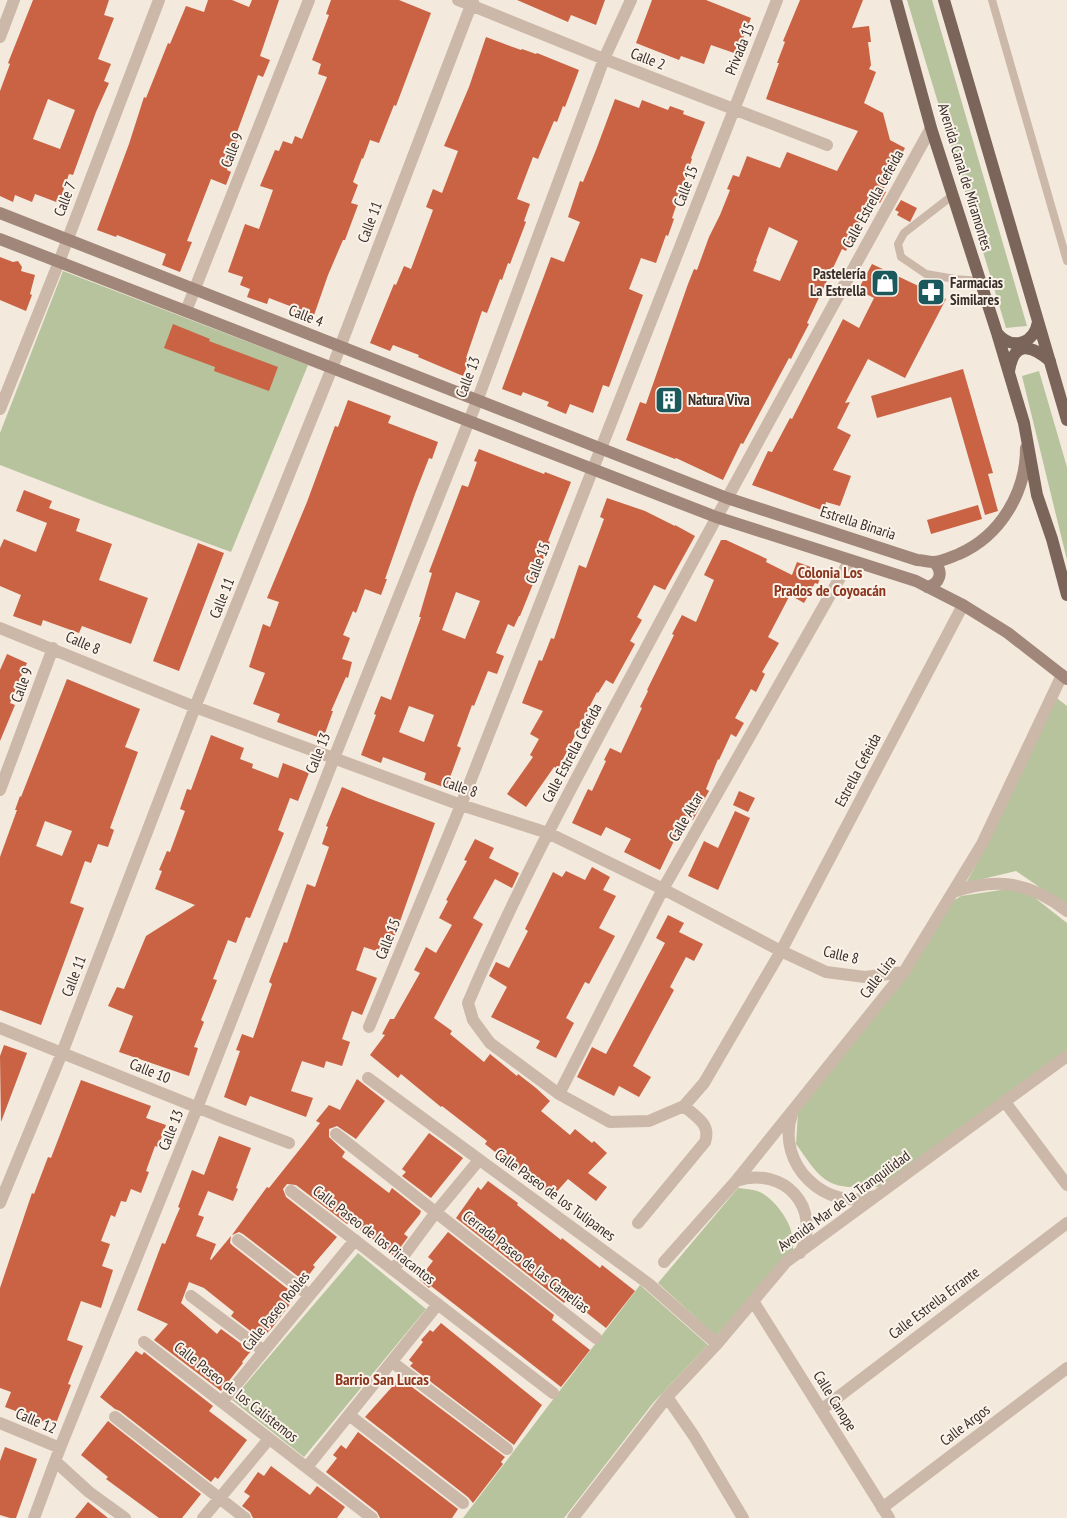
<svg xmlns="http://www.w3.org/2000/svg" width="1067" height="1518" font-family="'PT Sans Narrow',sans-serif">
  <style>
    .green { fill: #b7c39c }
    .building { fill: #ca6344; fill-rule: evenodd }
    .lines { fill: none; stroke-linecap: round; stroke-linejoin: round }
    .lane { stroke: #ccb8a8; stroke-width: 8 }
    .street { stroke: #ccb8a8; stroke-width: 12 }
    .secondary { stroke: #a08779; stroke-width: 12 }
    .primary { stroke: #7b6459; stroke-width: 12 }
    .labels { text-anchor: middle; stroke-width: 4; stroke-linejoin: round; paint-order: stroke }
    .street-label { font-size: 15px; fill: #392e29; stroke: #fbf3ea }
    .poi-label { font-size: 15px; font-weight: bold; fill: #392e29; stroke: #fbf3ea; text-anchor: start }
    .neighbourhood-label { font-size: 16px; font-weight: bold; fill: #8b371f; stroke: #fbf3ea }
  </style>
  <rect width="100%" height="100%" fill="#f3e9dd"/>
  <!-- green -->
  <path class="green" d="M907,0h25l95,326 -21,2z
    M63,271l245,94 -77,187 -130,-48 -101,-39v-32z
    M1039,371l28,96v93l-45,-184z
    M1054,696l13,10v200l-51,-35 -50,12 24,-44z
    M1014,888l16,6 37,29v128l-185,136c-14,0 -35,2 -48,-3 -17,-6 -28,-27 -38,-40l2,-31 152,-210 11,-7z
    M738,1188c8,1 16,1 24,5 13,8 28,27 30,42 1,5 1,10 1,16l-77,85 -58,-53z
    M358,1253l68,56 -122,148 -72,-57z
    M640,1285l68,60 -55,58 -89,115h-101z"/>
  <!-- building -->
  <path class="building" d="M33,0h76l-5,15 10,3 -16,41 13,5 -7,17 5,2 -13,29 -23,63 -4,-1 -10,29 -24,-9 -3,8 -17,-7 -2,7 -13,-6v-105l10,-27 -2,-1zM48,99l27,11 -15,39 -27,-10z
    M208,0h24l17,7 3,-7h27l-19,56 10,4 -7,17 -5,-2 -22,60 3,1 -12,34 4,2 -5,13 -15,-6 -24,62 5,1 -12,30 -18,-7 4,-11 -49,-19 -1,2 -19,-7 32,-86 15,-47 2,1 22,-55 2,1 16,-38 18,6z
    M331,0h68l32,13 -35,93 -2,-1 -15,38 -9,-3 -7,19 -1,-1 -9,24 5,3 -7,18 7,2 -13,35h-2l-15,35 -15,43 -19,-7 1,-3 -26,-10 -2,6 -20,-7 3,-8 -10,-4 3,-8 -15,-5 17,-48 14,5 14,-39 -13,-4 15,-36 4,1 4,-10 9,3 3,-8 7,3 25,-62 -9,-3 3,-10 -9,-4 17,-45 -3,-1z
    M517,0h88l-9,25 -25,-10 -3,7z
    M652,0h54l45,18 -14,36 -26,-9 -7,19 -23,-8 -2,4 -43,-17z
    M800,0h63l-11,28 17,-2 2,16h-3l3,23 -2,4 7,3 -12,31 19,10 7,27 15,8 -22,42 3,2 -6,11 -8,-4 -26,52 -4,-2 -35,74 2,1 -10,19 -8,16 -2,-1 -46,86 -2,-1 -18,37 -47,-22 -1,1 -49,-19 14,-38 6,2 42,-120 6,-15 3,1 12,-33 11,-22 10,-25 -3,-1 6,-14 6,2 8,-21 33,12 7,-16 50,19 21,-40 -92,-32 13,-36h-2l8,-21 -2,-1zM769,227l29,14 -18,40 -27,-10 4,-10h-1z
    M486,37l35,13 1,-1 14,5 1,-1 42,17 -14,37 -2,-1 -6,16 -3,-1 -16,38 -5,-2 -16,42 13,5 -6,17 2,1 -16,42 -2,-1 -6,17 -2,-1 -13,34 -5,-2 -16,47 4,1 -7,17 -45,-19 1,-2 -26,-10 -3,6 -20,-8 24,-59 2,1 8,-19 7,3 22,-59 -7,-3 7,-18 9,4 16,-42 -14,-5 25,-59z
    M615,99l24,9 3,-8 26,10 2,-4 14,5 -1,3 22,8 -14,36 1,1 -20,59 2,1 -6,17 -2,-1 -10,28 -15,-5 -12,31 14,6 -34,92 -6,-2 -10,28 -23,-9 -4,10 -19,-8 2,-4 -26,-10 -2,4 -19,-7 49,-132 13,5 16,-40 -12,-5 12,-36 3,1 13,-32z
    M901,200l16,8 -7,14 -13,-7 2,-3 -4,-2z
    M0,257l13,5 5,-1 4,6 -1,4 14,4 -5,19 2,1 -6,16 -26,-11z
    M872,264l74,35 -41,79 -37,-19 -23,44 5,-1 -13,26 14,7 -18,35 18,6 -11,30 -14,-4 -2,9 -72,-26 16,-34 4,1 18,-34 2,1 51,-100 16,9 15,-30 -16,-8z
    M173,324l37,15 -1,2 69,26 -9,24 -55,-20 1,-4 -51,-19z
    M963,369l30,104 -5,1 10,37 -13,4 -34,-118 -74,21 -6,-22z
    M348,400l43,16 -3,7 50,19 -6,17 -3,-1 -14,36 -30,85h2l-6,16 -16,-6 -9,24 -3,-2 -10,24 7,3 -8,21 10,3 -4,16 -2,-1 -15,34h2l-10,28 -46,-17 3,-8 -27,-10 12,-31 -16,-6 14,-43 7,3 9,-25 -12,-4 40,-96 28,-76 3,1z
    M479,449l65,25 1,-2 26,10 -23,59 2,1 -30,74h-1l-5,11 -6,-3 -12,29 8,3 -7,18 -9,-3 -14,35 -2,-1 -15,41 4,2 -15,40 -22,-8 2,-7 -43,-16 -2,6 -20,-8 15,-40 -2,-1 7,-18 10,4 30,-83h-2l13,-44 -3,-1 33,-87 6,2 9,-25 -3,-1zM456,592l24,9 -15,38 -23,-9zM409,706l25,9 -10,27 -25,-10z
    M24,490l28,11 -3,7 31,11 -4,12 36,13 -13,36 49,18 -17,46 -49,-18 -3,7 -36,-13 -2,6 -28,-10 8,-21 -21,-9v-38l4,-9 32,13 11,-29 -31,-12z
    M607,498l38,13 30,15v-1l20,11 -30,54 -11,-5 -17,32 5,3 -12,21 5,3 -22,40 -7,-4 -8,13 -1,-1 -39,77 -4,-2 -28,40 -19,-13 26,-37 -3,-2 9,-16 -9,-5 13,-23 -21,-8 17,-43 3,1 9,-23 3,1 25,-74 7,3 18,-49 -4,-2z
    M978,505l4,14 -51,15 -4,-14z
    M721,540h5l41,19 -1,3 26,13 5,-13 25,9 -4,13 -3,-1 -11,20 -14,-8 -22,42 11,6 -17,29 3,2 -9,18 -5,-3 -16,29 9,5 -8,14 -5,-3 -12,26 -1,-1 -12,30 3,2 -16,29 -7,-4 -26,54 -36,-18 7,-13 -25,-12 -5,9 -29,-13 16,-34 4,2 14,-30 -2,-1 6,-12 11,5 21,-45 -2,-1 8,-16 -1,-1 27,-55 -2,-1 10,-19 14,7 18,-42 -10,-5z
    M198,543l26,10 -45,118 -26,-10z
    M7,654l20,9 -17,40 5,2 -15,36v-71z
    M67,679l73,30 -15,38 13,5 -28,76 4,2 -6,17 -10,-3 -7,19 -6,-2 -15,42 14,5 -43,117 -41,-15v-153l17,-47h-2l5,-14 1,1zM45,821l27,10 -10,25 -26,-10z
    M211,735l33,13 -4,11 13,5 -1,4 26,10 5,-15 26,10 -11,28 -8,-3 -12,32 6,3 -34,85 -4,-1 -10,26 -8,-3 -15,39 4,1 -16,40 3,2 -10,25 4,1 -9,28 -70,-24 14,-36 -25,-10 9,-19 7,2 22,-53 49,-31 -40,-16 7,-18 -3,-1 8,-19 3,1 15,-41 -5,-2 7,-20 4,1z
    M342,787l26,11 67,25 -47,132 -24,-8 -8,23 21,8 -15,37 -10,-4 -10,28 8,3 -8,24 -16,-5 -2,7 -22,-7 -11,30 22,7 -7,19 -56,-21 -4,10 -22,-9 16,-46 -4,-1 6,-16 11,4 19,-54 -3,-2 15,-40 3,1 20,-59 8,3 14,-40 -7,-3 6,-17 -2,-1z
    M739,791l16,7 -7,14 -15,-7z
    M735,811l15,7 -32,72 -30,-14 16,-35 14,7z
    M475,839l19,9 -5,10 30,15 -7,15 -17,-9 -22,39 10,6 -49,94 18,13 -2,3 34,28 6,-8 27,22 1,-2 18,14 14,13 -9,10 29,24 5,-6 17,14 2,-2 13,12 -19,20 19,14 -11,14 -28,-22 -16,18 -37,-31 -1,1 -29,-23 2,-3 -45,-35 -1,1 -40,-33 -3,4 -28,-23 15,-20 -3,-1 8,-15h4l26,-46 -6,-3 12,-23 10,6 16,-28 -13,-7 9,-17 -2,-1 21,-39 -3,-1z
    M592,867l18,10 -7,13 13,6 -17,32 16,8 -26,48 -4,-2 -19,36 8,5 -18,35 -20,-10 4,-7 -49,-24 16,-30 -18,-11 7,-14 13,6 19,-37 -3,-2 28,-57 9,5 4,-6 19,9z
    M668,915l16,8 -5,9 24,12 -9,17 -8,-4 -16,30 4,3 -41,76 18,11 -12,20 -20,-11 -5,10 -37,-19 15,-30 14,7 59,-111 -9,-5z
    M4,1045l23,8 -26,69 -1,-66z
    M357,1079l28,22 -29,38 -19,-13 -8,3v8l16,15 -3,5 47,36 3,-5 29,23 -1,3 -16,20 4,3 -14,19 -42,-33 -3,-1 -2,2 -51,-39 -9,-1 -4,5 3,8 51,40 -24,28 2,2 -11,14 -61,-47 -4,-2 -7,3 35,-48 2,1 35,-44 16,-21 -4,-2 13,-16 11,5z
    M81,1080l70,26 -5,12 20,7 -8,22 -3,-1 -9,25 3,1 -8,21 -10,-4 -5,13 -5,-1 -6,16 -4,-2 -10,26 9,3 -8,22 11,4 -12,38 -20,-7 -14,39 16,6 -15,38 3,1 -16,41 -50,-19 6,-15 -11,-4v-100l32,-95 2,1 14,-37 3,1z
    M429,1133l34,25 -32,40 -29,-22 4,-4 -4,-3z
    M219,1136l32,12 -15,40 2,1 -5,12 -25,-10 -10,24 6,2 -8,19 20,8 -6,15 1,1 20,-24 -1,7 3,3 60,47 -3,3 4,3 -22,29 -11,11 -30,-23 3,-4 -30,-24 -15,-6 -8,21 36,31 4,-5 30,22 -9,11 1,1 -22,28 -67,-51 14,-16 -31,-14 25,-67 3,1 11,-27 4,-9 -2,-1 14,-37 12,5z
    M488,1181l30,22 -1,2 44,35 1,-2 38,30 2,-3 33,26 -29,37 -38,-30 -4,5 -108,-85 22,-31 3,3z
    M448,1232l106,83 -2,5 38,30 -29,37 -130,-101 -2,2 -10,-9 14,-18 -5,-4z
    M441,1323l101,82 -28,40 -104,-79 3,-3 -4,-3 14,-18 -2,-2 9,-10 3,2z
    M136,1351l6,4 2,-3 69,54 -4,5 38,29 -29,39 -3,-2 -4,5 -91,-71 -5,-2 -15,-12z
    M400,1378l105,79 -4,5 2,2 -30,39 -5,-6 -103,-80z
    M108,1421l93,73 -19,24h-23l-53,-39 2,-2 -27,-22z
    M358,1432l100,77 -6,9h-72l-3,-6 -51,-40 11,-14 -4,-3 8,-10 5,4z
    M5,1447l32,12 -21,59h-6l-10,-3v-54z
    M271,1466l39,29 7,-9 28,21 -8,11h-84l-3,-6 -8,-6 8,-10 -6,-4 14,-20 6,4z
    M88,1502l20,16h-33z"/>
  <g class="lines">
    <!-- lane -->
    <path class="lane" d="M992,0l75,261
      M953,195l-49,38 -6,11 3,13 25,17 29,5 25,2"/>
    <!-- street -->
    <path class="street" d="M458,0l146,59 223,86
      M0,37l14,-37
      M931,128c-96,174 -193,348 -287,524 -62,115 -125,231 -176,351l5,17 17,23 69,51 51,28 39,-1 35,-15 20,-23 77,-132 182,-346
      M186,311l123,-311
      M0,409l59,-147 100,-262
      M0,628l195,79 266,98 87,28 115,56 118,62 45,21 39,5 39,-5
      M0,790l53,-142
      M953,892c44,-15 77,-10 114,19
      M369,1027l92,-222 316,-805
      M0,1028l226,91 63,24
      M368,1078l281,206 68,60
      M559,1094l104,-205 187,-329
      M1005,1102l62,83
      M792,1114c-17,50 34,99 83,82
      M336,1134l260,204
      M736,1181c48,-16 87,27 64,72
      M291,1191l262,202
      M0,1203l62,-150 133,-346 137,-339 141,-368
      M638,1223l67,-81c6,-18 -8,-24 -21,-36
      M238,1240l71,55
      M664,1262l72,-81 168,-209 78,-128 80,-169
      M393,1270l43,-58 43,-52
      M191,1296l73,55
      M753,1301l136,217
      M144,1342l228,176
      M392,1362l115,87
      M667,1397l27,39 49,82
      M222,1402l133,-162
      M821,1410l246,-187
      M349,1415l114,88
      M115,1417l130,101
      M0,1423l60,25
      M55,1461l34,31 36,26
      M307,1467l131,-163
      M882,1508l185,-140
      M34,1518l26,-70 137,-340 137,-350 143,-357 127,-342 27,-59
      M203,1518l66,-79
      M573,1518l94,-121 50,-53 69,-82 281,-206"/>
    <!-- secondary -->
    <path class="secondary" d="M0,213l727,285 190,62c5,0 11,2 16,2 8,0 18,-5 26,-8 41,-18 67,-61 67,-106
      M0,239l716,278 200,64 47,24 45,28 59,46
      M927,587c13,-3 17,-15 7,-25"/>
    <!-- primary -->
    <path class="primary" d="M896,0l35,128 66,205 27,90 13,72 15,44 15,56
      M944,0l123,420
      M997,333c15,18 37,11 41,-11
      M1009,371c5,-30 21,-27 41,-10"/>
  </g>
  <!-- icons -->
  <defs>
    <symbol id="shop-square" viewBox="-11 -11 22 22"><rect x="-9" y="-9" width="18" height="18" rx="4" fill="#1c595c" stroke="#fbf3ea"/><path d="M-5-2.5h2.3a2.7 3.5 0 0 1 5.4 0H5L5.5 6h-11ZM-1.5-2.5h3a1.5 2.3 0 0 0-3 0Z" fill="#fff"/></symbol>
    <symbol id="pharmacy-square" viewBox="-11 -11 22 22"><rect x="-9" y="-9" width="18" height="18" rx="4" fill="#1c595c" stroke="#fbf3ea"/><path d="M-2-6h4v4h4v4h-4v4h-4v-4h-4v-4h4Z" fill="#fff"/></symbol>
    <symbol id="building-square" viewBox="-11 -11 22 22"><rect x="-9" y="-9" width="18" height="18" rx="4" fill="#1c595c" stroke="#fbf3ea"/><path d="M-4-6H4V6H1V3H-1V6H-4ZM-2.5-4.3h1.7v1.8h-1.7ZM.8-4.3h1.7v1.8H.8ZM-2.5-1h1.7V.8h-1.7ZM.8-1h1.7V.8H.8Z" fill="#fff"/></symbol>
  </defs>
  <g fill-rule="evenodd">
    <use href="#shop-square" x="869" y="267" width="32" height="32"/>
    <use href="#pharmacy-square" x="915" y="276" width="32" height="32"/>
    <use href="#building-square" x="653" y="384" width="32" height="32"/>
  </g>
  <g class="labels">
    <!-- street labels -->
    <g class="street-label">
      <text transform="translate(740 49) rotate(-68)" y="5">Privada 15</text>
      <text transform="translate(648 59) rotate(21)" y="5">Calle 2</text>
      <text transform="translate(232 150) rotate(-68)" y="5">Calle 9</text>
      <text transform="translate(965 177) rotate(73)" y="5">Avenida Canal de Miramontes</text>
      <text transform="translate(686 186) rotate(-69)" y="5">Calle 15</text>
      <text transform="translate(65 199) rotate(-69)" y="5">Calle 7</text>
      <text transform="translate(873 199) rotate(-61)" y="5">Calle Estrella Cefeida</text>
      <text transform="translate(370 222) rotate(-69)" y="5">Calle 11</text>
      <text transform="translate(306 316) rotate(21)" y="5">Calle 4</text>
      <text transform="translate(468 377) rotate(-69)" y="5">Calle 13</text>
      <text transform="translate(858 523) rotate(18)" y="5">Estrella Binaria</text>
      <text transform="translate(538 563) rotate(-69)" y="5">Calle 15</text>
      <text transform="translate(222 598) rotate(-68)" y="5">Calle 11</text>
      <text transform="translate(83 643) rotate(23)" y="5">Calle 8</text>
      <text transform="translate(22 685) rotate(-70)" y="5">Calle 9</text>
      <text transform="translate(318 753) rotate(-68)" y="5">Calle 13</text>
      <text transform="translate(572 753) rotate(-62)" y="5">Calle Estrella Cefeida</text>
      <text transform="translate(858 770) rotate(-62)" y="5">Estrella Cefeida</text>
      <text transform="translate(460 787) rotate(19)" y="5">Calle 8</text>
      <text transform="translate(686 817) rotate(-60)" y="5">Calle Altar</text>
      <text transform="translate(388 939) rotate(-68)" y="5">Calle 15</text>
      <text transform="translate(841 955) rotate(13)" y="5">Calle 8</text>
      <text transform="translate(74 976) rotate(-69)" y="5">Calle 11</text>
      <text transform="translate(878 977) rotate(-53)" y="5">Calle Lira</text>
      <text transform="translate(150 1071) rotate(22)" y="5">Calle 10</text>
      <text transform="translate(171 1130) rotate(-68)" y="5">Calle 13</text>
      <text transform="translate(555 1195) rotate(36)" y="5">Calle Paseo de los Tulipanes</text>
      <text transform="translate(844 1201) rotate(-36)" y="5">Avenida Mar de la Tranquilidad</text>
      <text transform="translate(374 1235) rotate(38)" y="5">Calle Paseo de los Piracantos</text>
      <text transform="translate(526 1262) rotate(38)" y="5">Cerrada Paseo de las Camelias</text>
      <text transform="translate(934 1303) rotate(-37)" y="5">Calle Estrella Errante</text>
      <text transform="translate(276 1311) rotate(-51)" y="5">Calle Paseo Robles</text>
      <text transform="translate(236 1392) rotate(38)" y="5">Calle Paseo de los Calistemos</text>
      <text transform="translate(835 1401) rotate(58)" y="5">Calle Canope</text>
      <text transform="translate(36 1421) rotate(23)" y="5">Calle 12</text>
      <text transform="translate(965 1425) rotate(-37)" y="5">Calle Argos</text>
    </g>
    <!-- poi labels -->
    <g class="poi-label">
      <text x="866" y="279" text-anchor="end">Pastelería<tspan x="866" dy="17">La Estrella</tspan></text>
      <text x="950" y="288">Farmacias<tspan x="950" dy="17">Similares</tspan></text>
      <text x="688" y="405">Natura Viva</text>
    </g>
    <!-- neighbourhood labels -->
    <g class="neighbourhood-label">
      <text x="830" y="578">Colonia Los<tspan x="830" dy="18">Prados de Coyoacán</tspan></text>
      <text x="382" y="1385">Barrio San Lucas</text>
    </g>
  </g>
</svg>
